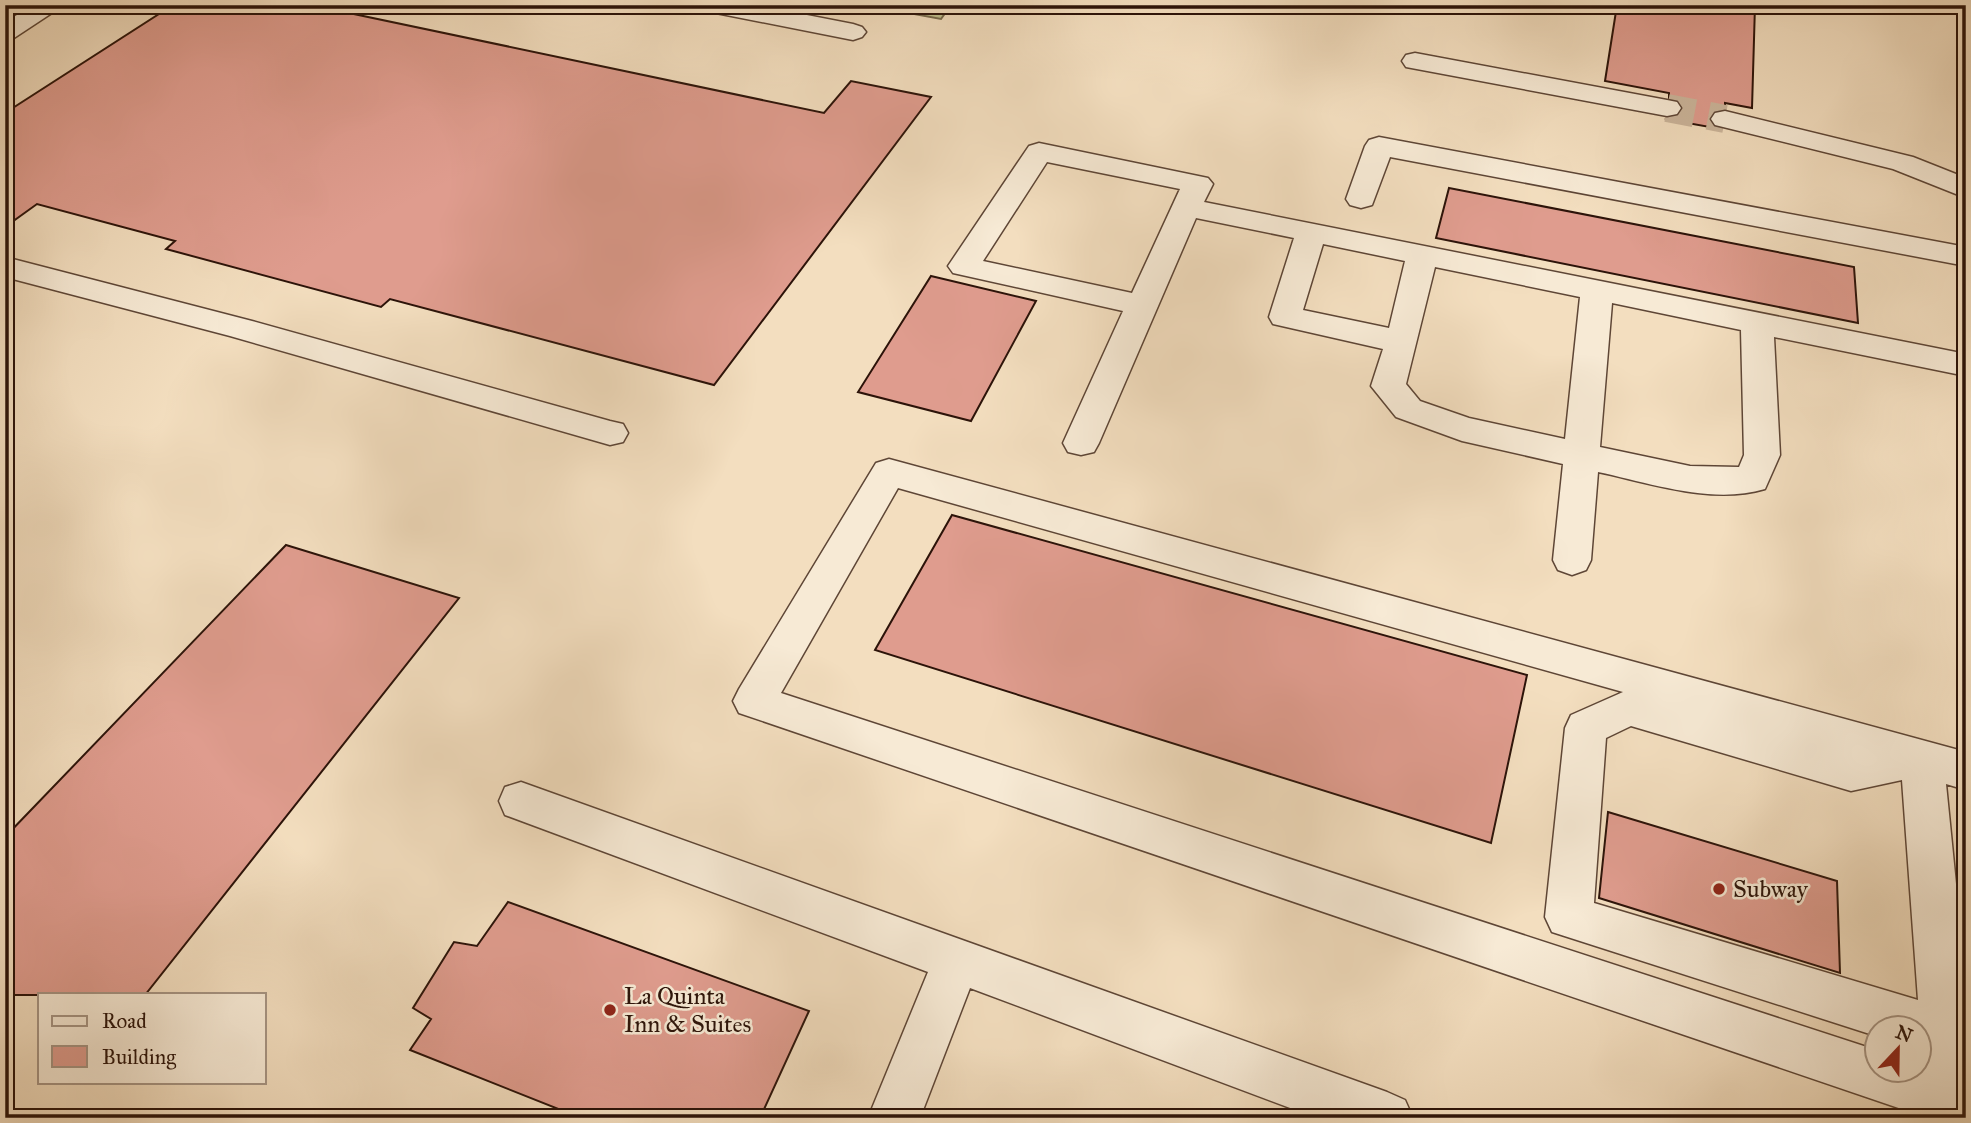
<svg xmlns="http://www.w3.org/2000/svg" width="1971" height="1123" font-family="'IM FELL Great Primer',serif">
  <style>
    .green { fill: #c0c08e; stroke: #766a4c; stroke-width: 2 }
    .building { fill: #df9c8e; stroke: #2c1309; stroke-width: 2 }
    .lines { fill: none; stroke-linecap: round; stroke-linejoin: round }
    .minor-tunnel { stroke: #cbb59b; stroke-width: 28; stroke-dasharray: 28 14; stroke-linecap: butt }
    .minor-casing { stroke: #5e4636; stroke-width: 3 }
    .minor { fill: #f7ead5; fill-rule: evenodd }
    .poi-dot { fill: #8f2418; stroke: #f7ead5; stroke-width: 2.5 }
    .labels { text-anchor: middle; stroke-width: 5; stroke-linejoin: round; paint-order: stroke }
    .near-poi-label { font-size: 24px; fill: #2c1309; stroke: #f7ead5; text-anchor: start }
  </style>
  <rect width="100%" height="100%" fill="#f3debf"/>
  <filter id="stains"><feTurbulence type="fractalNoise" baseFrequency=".00286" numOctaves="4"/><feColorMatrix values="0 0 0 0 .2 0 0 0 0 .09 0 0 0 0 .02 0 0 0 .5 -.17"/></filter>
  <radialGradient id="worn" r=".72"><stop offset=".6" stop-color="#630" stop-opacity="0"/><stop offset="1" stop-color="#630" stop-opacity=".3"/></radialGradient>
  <!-- green -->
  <path class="green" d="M865,5h86l-10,14z"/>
  <!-- building -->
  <path class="building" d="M173,5h138l513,108 27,-32 80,16 -217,288 -324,-86 -9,8 -215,-58 9,-8 -138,-37 -32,23v-114z
    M1617,5h138l-3,103 -27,-5v5l-11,2 -5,8 6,10 -50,-9 13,-2 5,-8 -4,-8 -10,-3v-5l-64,-12z
    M1449,188l405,79 4,56 -422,-85z
    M931,276l105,25 -65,120 -113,-29z
    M952,515l575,160 -36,168 -616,-193z
    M286,545l173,53 -314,397h-140v-158z
    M1608,812l229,69 3,92 -241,-75z
    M508,902l301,109 -49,107h-179l-171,-68 21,-31 -18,-11 41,-66 23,4z"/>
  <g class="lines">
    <!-- minor-tunnel -->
    <path class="minor-tunnel" d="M1667,108l58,11"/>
    <defs>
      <path id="minor" d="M34,5h30l-50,33 -9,3v-19z
        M704,5h52l97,19 9,3 4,5 -4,5 -9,3 -137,-27 -9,-3z
        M1415,53l252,47 10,2 4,6 -4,6 -10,2 -261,-49 -4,-6 4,-6z
        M1725,111l188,46 53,21v20l-73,-29 -178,-44 -4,-6 4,-6z
        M1379,137l587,110v19l-576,-109 -18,48 -11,3 -11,-3 -4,-6 19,-53 4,-6z
        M1039,143l169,35 5,6 -9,18 762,152v22l-192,-39 6,118 -15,34c-53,16 -115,-6 -167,-17l-7,88 -5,10 -14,5 -14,-5 -5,-10 10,-96 -101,-23 -66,-24 -25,-31 12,-37 -110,-25 -4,-7 25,-79 -98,-20 -97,225 -5,9 -13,3 -13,-3 -5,-9 60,-132 -170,-38 -5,-7 81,-120zM1047,162l133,27 -48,104 -149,-32zM1323,244l82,17 -16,67 -86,-18zM1435,267l145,30 -15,142 -96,-21 -49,-17 -14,-17zM1612,303l129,27 3,125 -5,12 -49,-1 -90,-19z
        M5,257l247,64 358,100 13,3 5,9 -5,9 -13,3 -380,-109 -225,-59z
        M889,459l1077,293v38l-20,-6 17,170 3,1v163h-38l-1189,-405 -6,-12 6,-12 137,-226zM898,488l725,204 -52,23 -6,13 -20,189 7,15 324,104v-8h42l3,36 -3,-1v7h-42v-20l-1095,-357zM1631,726l220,65 51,-11 16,220 -324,-97 12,-165z
        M521,782l866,310 18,8 8,18h-96l-347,-130 -50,130h-52l60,-146 -423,-157 -6,-14 6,-14z"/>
    </defs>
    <!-- minor casing -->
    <use href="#minor" class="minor-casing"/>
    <!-- minor -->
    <use href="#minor" class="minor"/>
  </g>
  <!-- markers -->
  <g class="poi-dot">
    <circle cx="1719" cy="889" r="7"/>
    <circle cx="610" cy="1010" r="7"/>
  </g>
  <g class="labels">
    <!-- near-poi labels -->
    <g class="near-poi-label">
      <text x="1733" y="897">Subway</text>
      <text x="624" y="1004">La Quinta<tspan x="624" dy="28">Inn &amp; Suites</tspan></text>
    </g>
  </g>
  <!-- margin -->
  <rect width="1971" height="1123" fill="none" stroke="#f3debf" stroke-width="28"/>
  <rect x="7" y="7" width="1957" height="1109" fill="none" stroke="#2c1309" stroke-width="3.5"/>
  <rect x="14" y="14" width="1943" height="1095" fill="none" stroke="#2c1309" stroke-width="2"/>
  <!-- legend -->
  <rect x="38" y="993" width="228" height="91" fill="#f7ead5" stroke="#a69483" stroke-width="2"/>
  <rect x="52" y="1016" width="35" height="10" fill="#f7ead5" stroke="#a69483" stroke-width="2"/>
  <text x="102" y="1028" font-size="21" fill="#2c1309">Road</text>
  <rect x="52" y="1046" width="35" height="21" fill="#df9c8e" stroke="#a69483" stroke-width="2"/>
  <text x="102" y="1064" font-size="21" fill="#2c1309">Building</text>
  <!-- north arrow -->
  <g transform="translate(1898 1049) rotate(22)"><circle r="33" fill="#f7ead5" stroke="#a69483" stroke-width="2"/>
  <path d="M0-5L12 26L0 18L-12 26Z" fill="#8f2418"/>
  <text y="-10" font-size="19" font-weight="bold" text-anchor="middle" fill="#2c1309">N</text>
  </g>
  <rect width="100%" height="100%" filter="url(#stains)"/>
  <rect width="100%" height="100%" fill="url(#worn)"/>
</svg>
